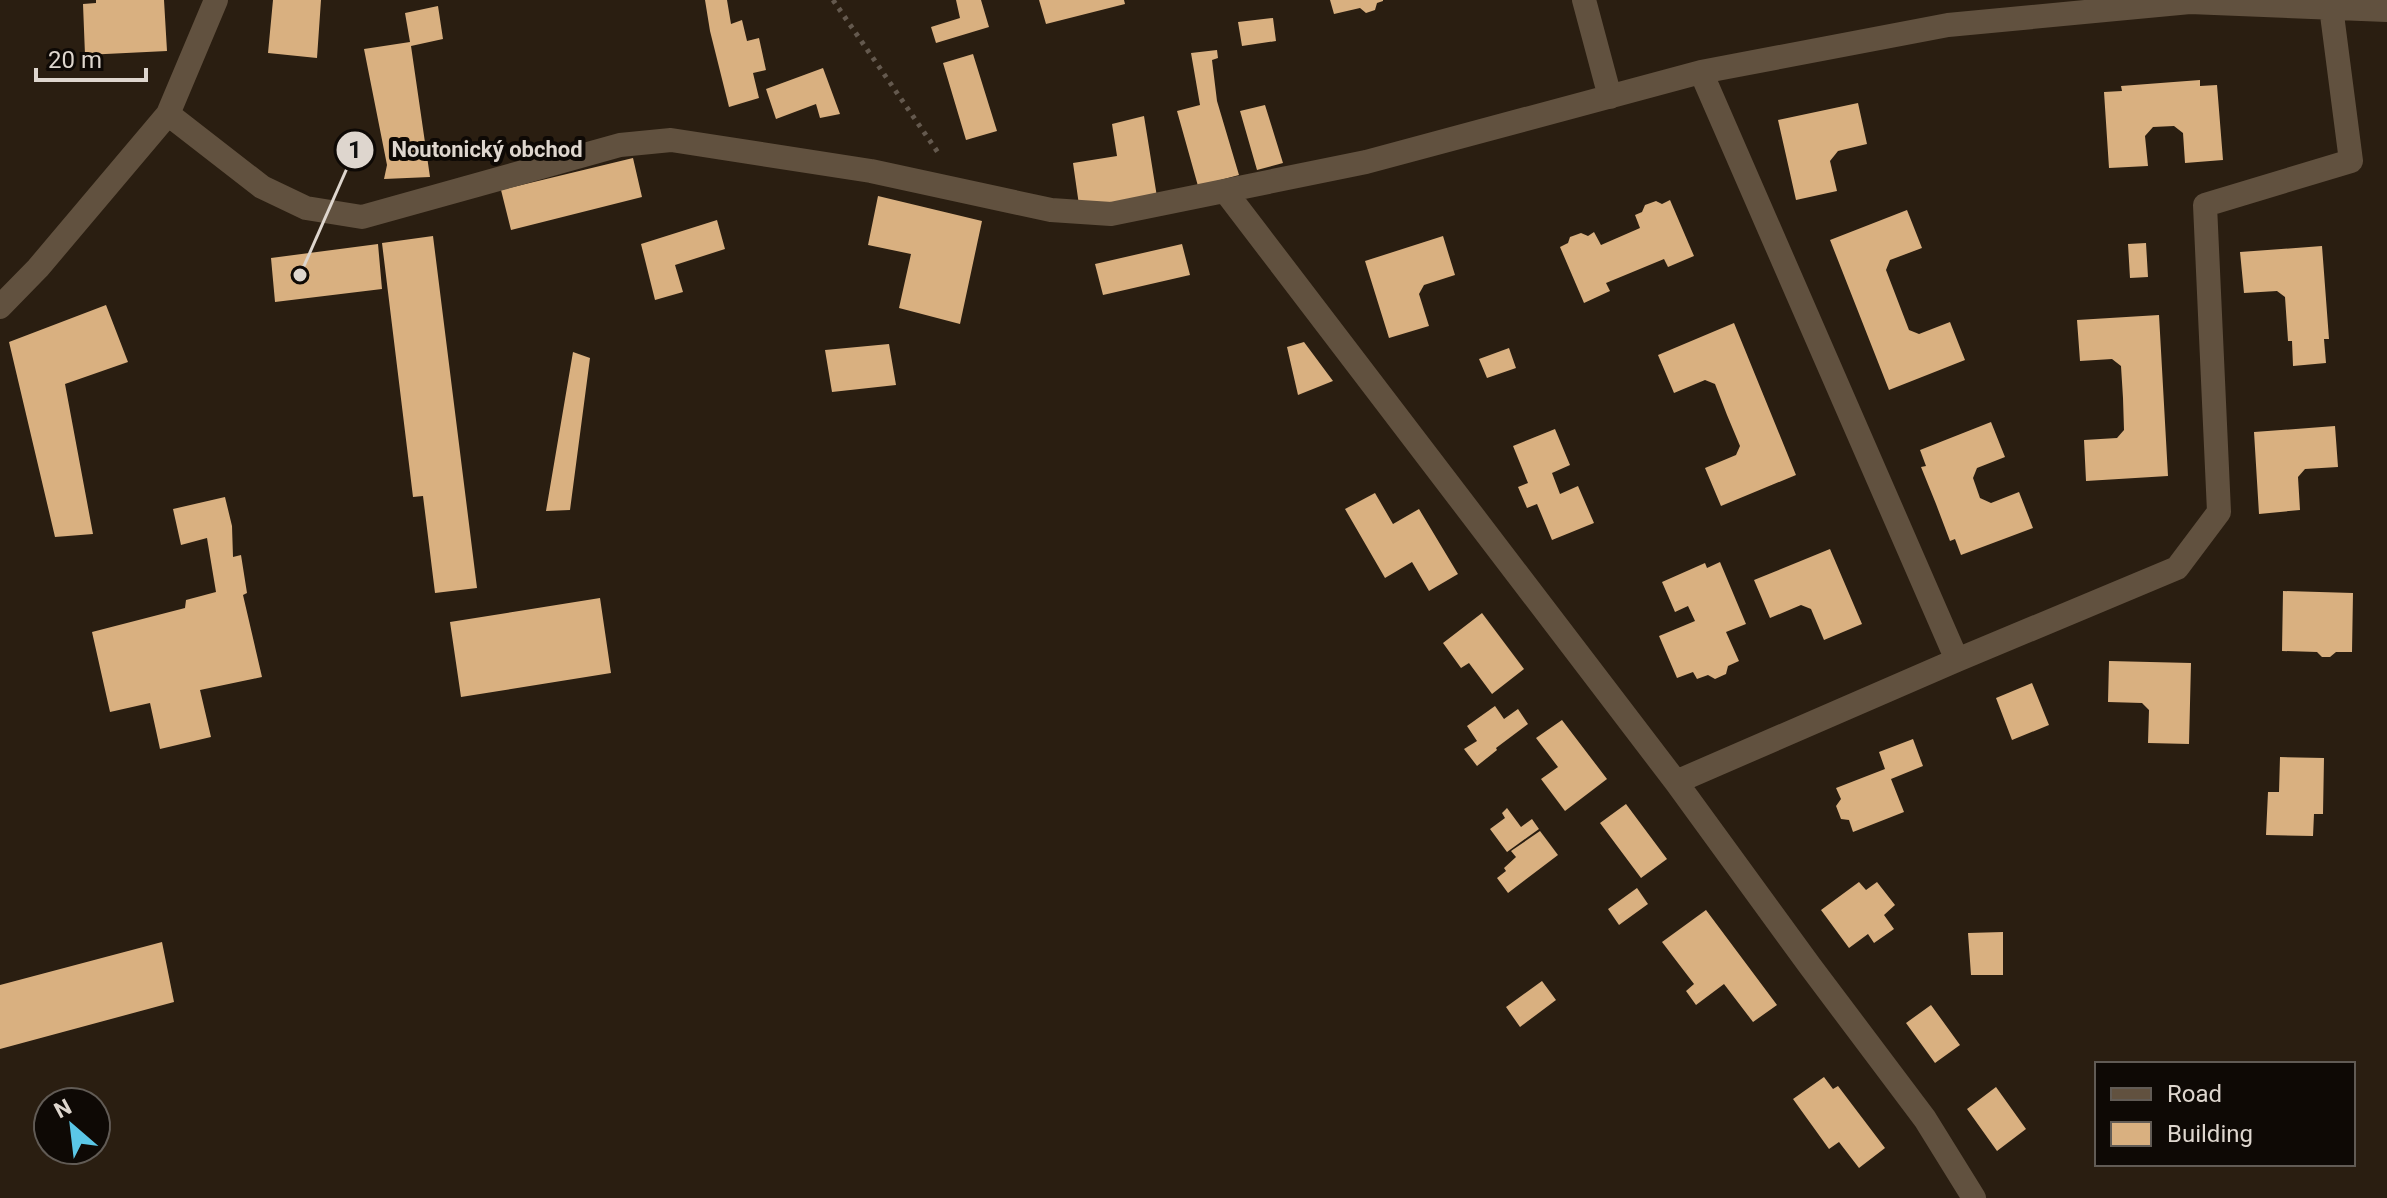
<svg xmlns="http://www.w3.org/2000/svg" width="2387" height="1198" font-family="Roboto,sans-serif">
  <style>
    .building { fill: #d9b080 }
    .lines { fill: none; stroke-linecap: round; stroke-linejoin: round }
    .path { stroke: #64594e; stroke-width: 5; stroke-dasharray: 4 6; stroke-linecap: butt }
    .minor { stroke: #61513f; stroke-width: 24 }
    .leader { fill: none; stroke: #ded6ce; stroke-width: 3 }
    .callout-dot { fill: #ded6ce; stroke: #0e0905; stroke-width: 3 }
    .mark-label { font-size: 24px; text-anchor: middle; font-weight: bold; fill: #111 }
    .callout-label { font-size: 22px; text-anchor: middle; font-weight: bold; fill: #ded6ce; stroke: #0e0905; stroke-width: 8; stroke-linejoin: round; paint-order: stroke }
  </style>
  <rect width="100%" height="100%" fill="#2a1e11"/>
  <!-- building -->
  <path class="building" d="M96,0h68l3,51 -82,4 -2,-51 13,-1z
    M273,0h48l-4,58 -49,-5z
    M705,0h22l4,24 11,-4 5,21 12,-3 7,32 -13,3 6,25 -30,9 -19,-76z
    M956,0h25l8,27 -53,16 -5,-16 29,-9z
    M1039,0h85l1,4 -79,20z
    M1330,0h53v1l-6,2 -2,7 -9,3 -6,-5 -26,6z
    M438,6l5,33 -32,7 19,131 -46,2 3,-14 -23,-116 46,-7 -5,-29z
    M1273,18l3,23 -34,5 -4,-24z
    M1217,50l1,8 -6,2 5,41 22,74 -41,11 -21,-75 23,-6 -9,-52z
    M973,54l24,77 -31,9 -23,-77z
    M823,68l17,46 -20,4 -4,-14 -40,15 -10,-30z
    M2200,80v6l17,-1 6,75 -38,3 -2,-30 -9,-7 -21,1 -8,9 3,30 -39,2 -5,-76 18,-1 -1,-5z
    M1858,103l9,41 -29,7 -8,10 7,30 -41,9 -18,-80z
    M1265,105l18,58 -26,7 -17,-59z
    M1144,116l13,81 -68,12 -10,-4 -6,-42 44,-7 -5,-32z
    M633,158l9,39 -131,33 -10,-40z
    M878,196l104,25 -22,103 -61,-16 12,-54 -43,-9z
    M1670,200l24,56 -26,11 -4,-8 -58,24 4,8 -26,12 -24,-56 8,-4 2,-6 11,-4 7,3 6,-4 7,13 39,-17 -5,-13 7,-3 3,-7 11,-4 6,3z
    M1907,210l15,38 -32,12 -4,10 23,60 10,4 31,-12 15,38 -76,30 -59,-150z
    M717,220l8,29 -50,16 8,27 -28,8 -14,-56z
    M433,236l44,352 -42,5 -12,-97 -10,1 -31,-254z
    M1443,236l12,39 -31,10 -5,9 10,32 -40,12 -24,-77z
    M2146,243l2,34 -18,1 -2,-34z
    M378,244l4,45 -107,13 -4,-44z
    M1182,244l8,31 -87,20 -8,-31z
    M2322,246l7,93h-5l2,24 -33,3 -1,-25h-4l-3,-44 -8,-6 -33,2 -4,-41z
    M106,305l22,57 -63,22 28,150 -38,3 -46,-195z
    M2159,315l9,161 -82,5 -2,-41 33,-2 7,-8 -1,-32 -2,-32 -9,-7 -32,2 -3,-41z
    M1734,323l62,152 -75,31 -16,-38 31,-13 4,-9 -13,-31 -12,-31 -10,-4 -31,13 -16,-38z
    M1304,342l29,39 -35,14 -11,-48z
    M889,344l7,41 -64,7 -7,-42z
    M1509,348l7,20 -29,10 -8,-19z
    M573,352l17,6 -20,152 -24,1z
    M1991,422l14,35 -28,11 -4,10 7,20 11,5 28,-11 14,36 -72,27 -6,-16 -5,2 -14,-37 -15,-37 5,-1 -6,-16z
    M2335,426l3,41 -33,2 -7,8 2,33 -41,4 -5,-82z
    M1555,429l15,36 -18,8 8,21 18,-8 16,37 -42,17 -15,-36 -10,4 -9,-21 10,-4 -15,-37z
    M1375,493l18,31 26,-15 39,65 -29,17 -17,-29 -27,16 -40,-69z
    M225,497l7,29 1,31 8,-2 6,38 -4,2 19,82 -62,13 11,47 -51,12 -10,-46 -40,9 -18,-80 93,-24 1,-8 30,-8 -9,-54 -26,7 -8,-36z
    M1830,549l32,75 -38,16 -13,-31 -10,-4 -31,13 -16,-38z
    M1720,562l26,62 -20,8 13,29 -11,5 -2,8 -11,5 -7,-4 -11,4 -4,-7 -16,6 -18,-42 36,-15 -7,-15 -13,6 -13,-30 43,-19 2,5z
    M2283,591l70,2 -1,59h-16l-6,5h-8l-5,-5 -35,-1z
    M600,598l11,75 -150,24 -11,-75z
    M1482,613l42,56 -32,25 -23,-31 -8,5 -18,-25z
    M2109,661l82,2 -2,81 -41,-1 1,-33 -7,-7 -34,-1z
    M2032,683l17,42 -37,15 -16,-42z
    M1495,706l9,13 14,-10 10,15 -32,24 1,2 -20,16 -13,-17 13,-8 -10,-15z
    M1562,720l45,59 -42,32 -24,-32 17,-12 -22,-29z
    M1913,739l10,27 -32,13 13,33 -51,20 -4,-12 -8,-1 -5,-13 5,-7 -5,-11 49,-19 -6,-17z
    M2280,757l44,1 -1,56h-9l-1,22 -47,-1 2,-43h11z
    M1626,804l41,55 -26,19 -41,-55z
    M1507,808l14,19 11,-8 7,10 -32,23 -17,-23 15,-11 -3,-5z
    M1540,831l18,24 -50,38 -11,-15 9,-7 -2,-3 12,-11 -5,-6z
    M1859,882l7,8 11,-8 18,23 -11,10 10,14 -20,14 -6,-9 -19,14 -28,-38z
    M1637,888l11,16 -29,21 -11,-16z
    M1706,910l71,95 -24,17 -29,-38 -28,21 -10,-14 8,-7 -32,-42z
    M2003,932v43h-32l-3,-42z
    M162,942l12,60 -174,47v-64z
    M1542,981l14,19 -36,27 -14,-20z
    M1931,1005l29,40 -25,18 -29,-40z
    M1824,1077l9,12 5,-3 47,62 -26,20 -20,-26 -10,7 -36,-50z
    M1996,1087l30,42 -29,22 -30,-42z"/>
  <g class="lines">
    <!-- path -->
    <path class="path" d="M833,0l106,154"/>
    <!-- minor -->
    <path class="minor" d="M1584,0l26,97
      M1701,72l256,588
      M168,114l94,73 44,21 56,9 258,-72 51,-5 200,31 180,39 60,4 255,-52 335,-90 247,-47 242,-23 197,8
      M1225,191l451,591 134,184 115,153 49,79
      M0,307l38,-39 130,-154 48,-114
      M1676,782l281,-122 220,-92 42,-56 -14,-307 146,-44 -20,-154"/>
  </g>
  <!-- callouts -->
  <path class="leader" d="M300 275L355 150"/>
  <g class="callout-dot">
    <circle cx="300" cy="275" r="8"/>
    <circle cx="355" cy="150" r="20"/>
  </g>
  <g class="mark-label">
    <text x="355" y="158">1</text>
  </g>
  <g class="callout-label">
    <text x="487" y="157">Noutonický obchod</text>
  </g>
  <!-- legend -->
  <rect x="2095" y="1062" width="260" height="104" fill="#0e0905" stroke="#615b55" stroke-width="2"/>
  <rect x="2111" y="1088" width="40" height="12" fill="#61513f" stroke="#615b55" stroke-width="2"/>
  <text x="2167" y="1102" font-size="24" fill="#ded6ce">Road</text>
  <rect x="2111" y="1122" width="40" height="24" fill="#d9b080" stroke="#615b55" stroke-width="2"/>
  <text x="2167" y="1142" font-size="24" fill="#ded6ce">Building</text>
  <!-- north arrow -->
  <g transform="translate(72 1126) rotate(332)"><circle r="38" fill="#0e0905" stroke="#615b55" stroke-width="2"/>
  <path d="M0-6L14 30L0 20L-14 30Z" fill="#5bc7e7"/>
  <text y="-12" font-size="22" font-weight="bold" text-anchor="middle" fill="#ded6ce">N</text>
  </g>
  <!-- scale -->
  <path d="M36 68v12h110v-12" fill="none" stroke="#ded6ce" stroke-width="4"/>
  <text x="48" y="68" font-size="24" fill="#ded6ce" stroke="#0e0905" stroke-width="6" paint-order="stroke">20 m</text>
</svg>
